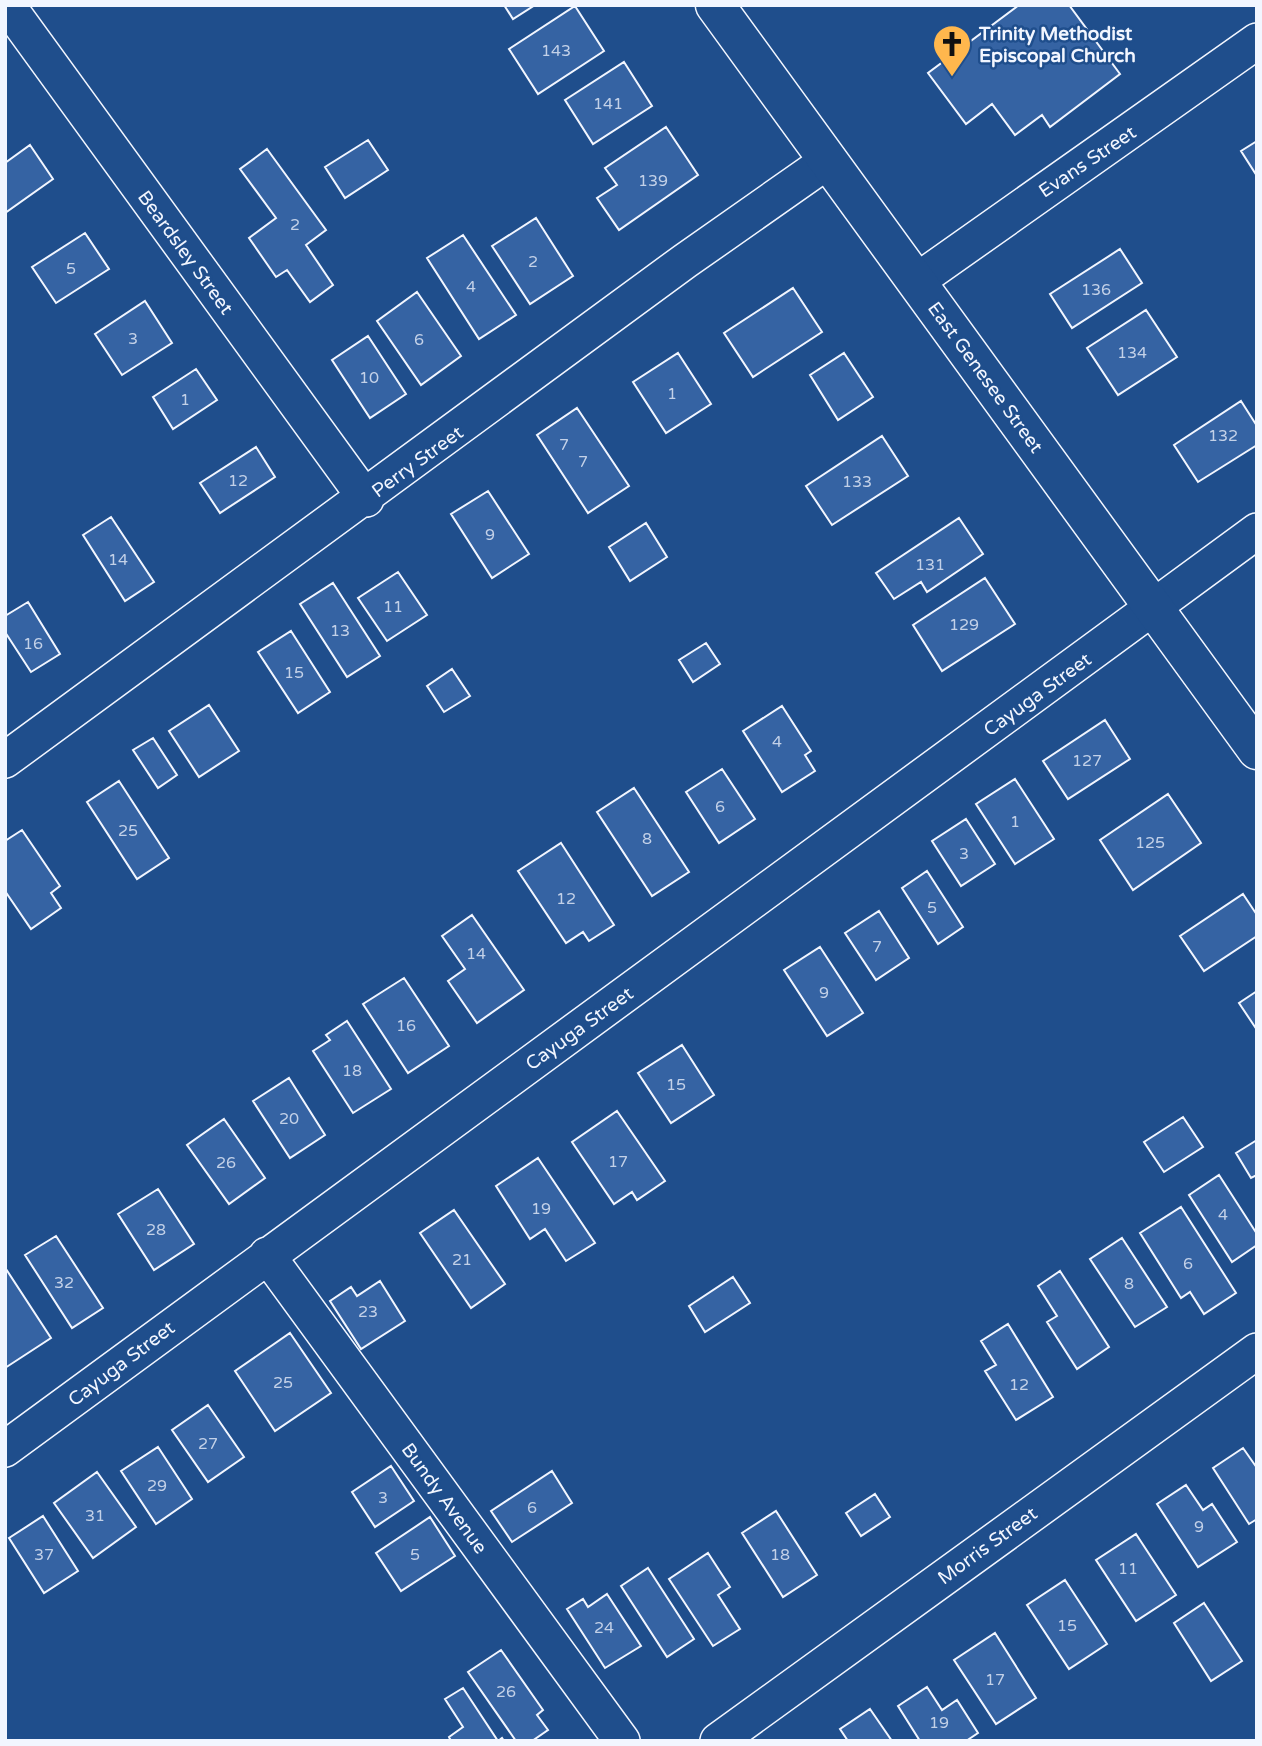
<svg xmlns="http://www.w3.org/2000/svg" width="1262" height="1746" font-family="'Varela Round',sans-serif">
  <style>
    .building { fill: #3563a3; stroke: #f2f6ff; stroke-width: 2 }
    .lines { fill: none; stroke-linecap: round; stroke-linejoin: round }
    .minor-casing { stroke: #f2f6ff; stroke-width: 38 }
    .highway-casing { stroke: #f2f6ff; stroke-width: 41 }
    .minor { stroke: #1f4e8c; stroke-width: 35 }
    .highway { stroke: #1f4e8c; stroke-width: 38 }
    .labels { text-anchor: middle; stroke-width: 5; stroke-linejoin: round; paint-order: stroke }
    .number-label { font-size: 16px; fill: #c3d1e8 }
    .poi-label { font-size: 19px; font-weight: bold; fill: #f2f6ff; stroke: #1f4e8c; text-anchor: start }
    .street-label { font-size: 19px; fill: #f2f6ff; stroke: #1f4e8c }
  </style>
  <rect width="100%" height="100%" fill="#1f4e8c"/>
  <!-- building -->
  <path class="building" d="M504,5h31l-22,14z
    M1019,5h50l51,69 -70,53 -8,-12 -27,20 -23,-31 -26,20 -38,-51z
    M575,6l29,45 -66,43 -29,-45z
    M624,62l28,44 -59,38 -28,-44z
    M666,127l32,48 -79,55 -22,-32 20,-13 -12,-17z
    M368,140l20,30 -43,28 -20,-31z
    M1257,141v35l-16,-25z
    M30,145l23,34 -48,34v-50z
    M267,149l59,81 -20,15 27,40 -23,17 -23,-32 -11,7 -27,-39 27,-20 -36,-49z
    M536,218l37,58 -43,28 -38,-58z
    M85,233l24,36 -53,34 -24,-36z
    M463,235l53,80 -37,24 -52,-81z
    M1120,249l22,34 -70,45 -22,-34z
    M793,288l29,44 -69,45 -29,-44z
    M417,292l44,64 -40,29 -44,-64z
    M145,301l27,42 -50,32 -27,-41z
    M1146,310l31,47 -59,38 -31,-47z
    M368,336l38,58 -36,24 -38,-58z
    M678,353l33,51 -45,29 -33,-51z
    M844,353l29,44 -35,23 -28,-45z
    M196,369l21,31 -44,29 -20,-32z
    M1241,401l16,25v19l-59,37 -24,-37z
    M577,408l52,78 -41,27 -51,-78z
    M882,436l26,40 -76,49 -26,-39z
    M256,447l19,30 -55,36 -20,-30z
    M488,491l41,63 -37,24 -41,-64z
    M111,517l43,65 -29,19 -42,-66z
    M959,518l24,36 -56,38 -6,-10 -27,17 -18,-26z
    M646,523l21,34 -37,24 -21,-34z
    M398,572l29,43 -40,26 -29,-43z
    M985,578l30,46 -73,47 -29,-46z
    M333,583l47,73 -33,21 -47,-73z
    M28,602l32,52 -29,18 -26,-40v-16z
    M291,631l39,61 -32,21 -40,-61z
    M706,643l14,21 -27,18 -14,-22z
    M452,669l18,27 -26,16 -17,-26z
    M209,705l30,46 -40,26 -30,-46z
    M782,706l29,45 -6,4 10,16 -33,21 -39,-61z
    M1105,720l25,39 -62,40 -25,-38z
    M153,738l24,37 -19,13 -25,-38z
    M722,769l33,50 -36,24 -33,-51z
    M1015,779l39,60 -39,25 -39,-60z
    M119,781l50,77 -32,21 -50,-77z
    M634,788l55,84 -37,24 -55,-84z
    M1168,794l33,49 -68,47 -33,-50z
    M966,819l29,45 -34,22 -29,-45z
    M22,830l38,56 -9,7 10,15 -30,21 -26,-38v-50z
    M561,843l53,82 -25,16 -6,-9 -17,11 -48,-72z
    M927,871l36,56 -25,17 -36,-56z
    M1243,894l14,21v21l-53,35 -24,-35z
    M879,911l30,47 -33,22 -31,-47z
    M472,915l52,75 -47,33 -29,-42 17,-12 -23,-33z
    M820,947l43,66 -36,23 -43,-66z
    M404,978l45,68 -41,27 -45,-69z
    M1257,991v39l-18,-27z
    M347,1021l44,68 -38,24 -40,-62 17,-11 -4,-5z
    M682,1045l32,50 -43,28 -33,-50z
    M289,1078l36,57 -35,23 -37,-57z
    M617,1111l48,70 -28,19 -5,-8 -18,12 -42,-62z
    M1183,1117l20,30 -39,25 -20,-30z
    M224,1119l41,59 -36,26 -42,-59z
    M1257,1140v35l-6,3 -15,-25z
    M538,1158l57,85 -29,18 -21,-32 -15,10 -34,-53z
    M1219,1175l38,59v11l-25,17 -43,-67z
    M158,1189l36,55 -40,26 -36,-56z
    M1181,1207l55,86 -32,21 -14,-22 -9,6 -41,-65z
    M454,1210l51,74 -34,24 -51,-75z
    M56,1236l47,72 -31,20 -47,-73z
    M1122,1238l45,69 -32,20 -45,-68z
    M6,1269l45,69 -46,30v-98z
    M1060,1271l49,76 -32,22 -30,-47 10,-6 -19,-30z
    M733,1277l17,26 -45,29 -16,-26z
    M380,1281l25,40 -44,28 -31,-48 21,-14 6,9z
    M1008,1324l45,73 -37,23 -31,-49 11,-6 -15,-24z
    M290,1333l41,60 -56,38 -40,-60z
    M208,1405l36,52 -36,25 -36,-52z
    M158,1447l34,52 -36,25 -35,-53z
    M1243,1448l14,20v51l-8,5 -36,-56z
    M391,1466l23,35 -39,26 -23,-35z
    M552,1471l20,32 -60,39 -21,-31z
    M97,1472l39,55 -43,31 -39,-55z
    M1186,1485l17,25 9,-6 25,38 -39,25 -41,-63z
    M875,1494l15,23 -29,19 -15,-23z
    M776,1511l41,64 -34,22 -41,-64z
    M43,1516l35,55 -34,22 -35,-55z
    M430,1517l25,39 -54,35 -25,-38z
    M1136,1534l40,61 -40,26 -40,-61z
    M708,1553l22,34 -12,8 22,34 -27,17 -44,-67z
    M648,1568l46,71 -27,18 -46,-71z
    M1065,1580l42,64 -38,25 -42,-64z
    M607,1594l34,52 -36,22 -38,-59 16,-10 5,8z
    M1204,1603l38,58 -31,20 -37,-58z
    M995,1633l41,65 -40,26 -42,-64z
    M501,1650l42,60 -6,5 11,15 -16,11h-16l-48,-69z
    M927,1687l15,23 15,-10 21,33 -12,8h-46l-22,-35z
    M463,1688l35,53 4,-3 2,3h-53l-2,-4 14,-10 -18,-28z
    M870,1709l22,32h-44l-8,-12z"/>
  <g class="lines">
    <defs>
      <path id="minor" d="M7,5l359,494
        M917,281l340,-240
        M5,760l680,-499 144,-101
        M267,1255l355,486
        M5,1449l1252,-918
        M718,1741l539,-390"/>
      <path id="highway" d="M715,5l542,745"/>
    </defs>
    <!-- minor casing -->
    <use href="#minor" class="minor-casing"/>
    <!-- highway casing -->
    <use href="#highway" class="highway-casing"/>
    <!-- minor -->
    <use href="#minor" class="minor"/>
    <!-- highway -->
    <use href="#highway" class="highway"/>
  </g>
  <!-- icons -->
  <defs>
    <symbol id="church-pin" viewBox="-11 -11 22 30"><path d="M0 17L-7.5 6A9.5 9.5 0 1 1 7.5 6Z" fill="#ffb74d" stroke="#1f4e8c"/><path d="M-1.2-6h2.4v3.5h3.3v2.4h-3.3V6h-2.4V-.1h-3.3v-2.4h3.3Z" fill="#111"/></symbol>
  </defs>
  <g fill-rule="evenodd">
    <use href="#church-pin" x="930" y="22" width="44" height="60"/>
  </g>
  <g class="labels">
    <!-- number labels -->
    <g class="number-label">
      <text x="556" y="56">143</text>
      <text x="608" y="109">141</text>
      <text x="653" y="186">139</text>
      <text x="295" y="230">2</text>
      <text x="533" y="267">2</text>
      <text x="71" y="274">5</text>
      <text x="471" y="292">4</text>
      <text x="1096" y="295">136</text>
      <text x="133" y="344">3</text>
      <text x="419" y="345">6</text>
      <text x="1132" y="358">134</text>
      <text x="369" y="383">10</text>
      <text x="672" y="399">1</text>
      <text x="185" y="405">1</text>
      <text x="1223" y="441">132</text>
      <text x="564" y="450">7</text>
      <text x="583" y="467">7</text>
      <text x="238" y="486">12</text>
      <text x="857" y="487">133</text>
      <text x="490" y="540">9</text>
      <text x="118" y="565">14</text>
      <text x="930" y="570">131</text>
      <text x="393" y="612">11</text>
      <text x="964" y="630">129</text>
      <text x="340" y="636">13</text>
      <text x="33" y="649">16</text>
      <text x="294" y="678">15</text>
      <text x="777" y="747">4</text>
      <text x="1087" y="766">127</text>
      <text x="720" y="812">6</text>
      <text x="1015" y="827">1</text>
      <text x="128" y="836">25</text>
      <text x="647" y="844">8</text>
      <text x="1150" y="848">125</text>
      <text x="964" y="859">3</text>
      <text x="566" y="904">12</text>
      <text x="932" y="913">5</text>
      <text x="877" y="952">7</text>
      <text x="476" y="959">14</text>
      <text x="824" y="998">9</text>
      <text x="406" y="1031">16</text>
      <text x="352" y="1076">18</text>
      <text x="676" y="1090">15</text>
      <text x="289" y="1124">20</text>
      <text x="618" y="1167">17</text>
      <text x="226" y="1168">26</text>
      <text x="541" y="1214">19</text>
      <text x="1223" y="1220">4</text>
      <text x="156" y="1235">28</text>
      <text x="462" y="1265">21</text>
      <text x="1188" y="1269">6</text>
      <text x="64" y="1288">32</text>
      <text x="1129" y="1289">8</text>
      <text x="368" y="1317">23</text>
      <text x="283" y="1388">25</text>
      <text x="1019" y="1390">12</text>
      <text x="208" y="1449">27</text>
      <text x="157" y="1491">29</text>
      <text x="383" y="1503">3</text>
      <text x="532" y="1513">6</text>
      <text x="95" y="1521">31</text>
      <text x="1199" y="1532">9</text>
      <text x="44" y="1560">37</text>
      <text x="415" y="1560">5</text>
      <text x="780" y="1560">18</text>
      <text x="1128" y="1574">11</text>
      <text x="1067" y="1631">15</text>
      <text x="604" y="1633">24</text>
      <text x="995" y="1685">17</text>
      <text x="506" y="1697">26</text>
      <text x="939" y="1728">19</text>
    </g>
    <!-- poi labels -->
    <g class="poi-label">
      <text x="979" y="40">Trinity Methodist<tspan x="979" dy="22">Episcopal Church</tspan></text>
    </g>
    <!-- street labels -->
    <g class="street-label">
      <text transform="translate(1087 161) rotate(-34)" y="7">Evans Street</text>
      <text transform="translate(186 252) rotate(54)" y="7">Beardsley Street</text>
      <text transform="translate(986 377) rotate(54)" y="7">East Genesee Street</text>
      <text transform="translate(417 461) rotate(-36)" y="7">Perry Street</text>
      <text transform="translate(1037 694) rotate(-36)" y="7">Cayuga Street</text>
      <text transform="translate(579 1028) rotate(-36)" y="7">Cayuga Street</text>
      <text transform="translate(121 1363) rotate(-37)" y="7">Cayuga Street</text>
      <text transform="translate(445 1498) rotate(54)" y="7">Bundy Avenue</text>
      <text transform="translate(987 1545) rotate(-36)" y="7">Morris Street</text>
    </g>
  </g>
  <!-- border -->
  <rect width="1262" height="1746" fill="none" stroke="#f2f6ff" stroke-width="14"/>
</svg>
